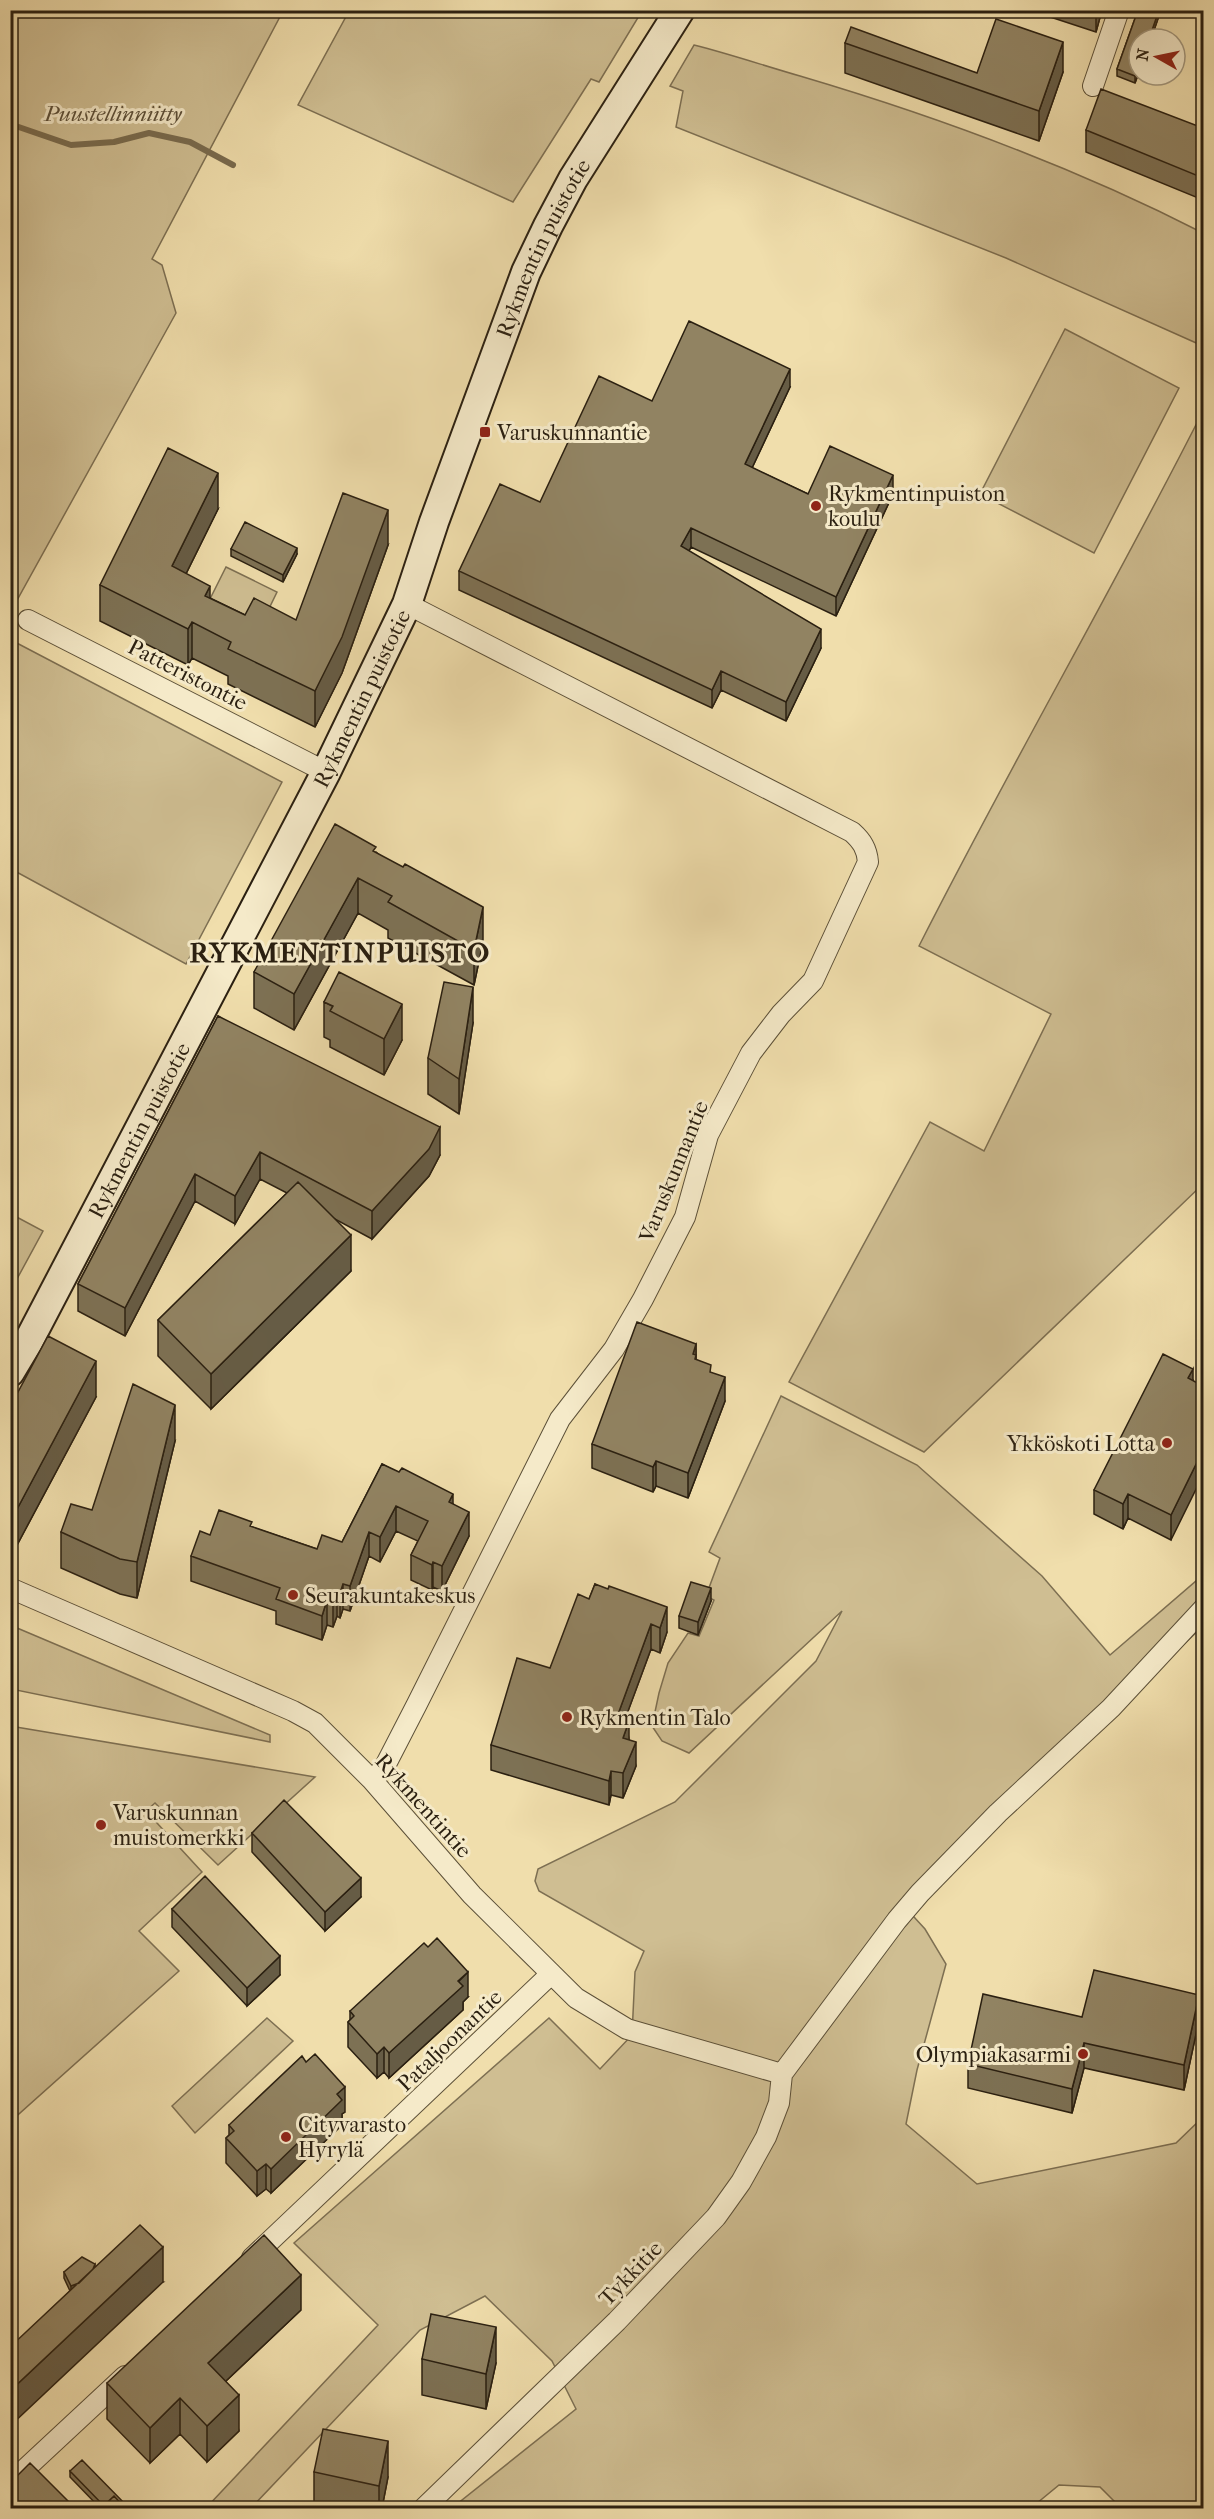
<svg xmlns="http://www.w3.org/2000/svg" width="1214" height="2519" font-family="'IM FELL French Canon',serif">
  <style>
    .green { fill: #cfbe92; stroke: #7d6f52; stroke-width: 1.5 }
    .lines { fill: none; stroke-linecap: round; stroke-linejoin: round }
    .stream { stroke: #796b4e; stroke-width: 6 }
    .street-casing { stroke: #5c5038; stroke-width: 22 }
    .secondary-casing { stroke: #2b2011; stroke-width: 32 }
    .street { stroke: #f5eac9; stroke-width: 20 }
    .secondary { stroke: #f5eac9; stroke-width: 28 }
    .wall { fill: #7d7154; stroke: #2b2011; stroke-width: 1.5 }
    .shaded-wall { fill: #665c45; stroke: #2b2011; stroke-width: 1.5 }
    .building { fill: #918362; stroke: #2b2011; stroke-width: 1.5 }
    .poi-dot { fill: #8f2418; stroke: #f5eac9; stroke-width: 2 }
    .labels { text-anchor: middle; stroke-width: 6; stroke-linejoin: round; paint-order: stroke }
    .park-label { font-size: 22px; font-style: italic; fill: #5c4f38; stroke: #f5eac9 }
    .street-label { font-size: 22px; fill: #2b2011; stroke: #f5eac9 }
    .poi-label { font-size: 22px; fill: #2b2011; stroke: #f5eac9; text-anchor: start }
    .district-label { font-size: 28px; font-weight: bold; letter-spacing: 1.5px; fill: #2b2011; stroke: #f5eac9 }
  </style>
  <rect width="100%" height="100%" fill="#f0deac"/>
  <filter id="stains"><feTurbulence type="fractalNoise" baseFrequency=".00333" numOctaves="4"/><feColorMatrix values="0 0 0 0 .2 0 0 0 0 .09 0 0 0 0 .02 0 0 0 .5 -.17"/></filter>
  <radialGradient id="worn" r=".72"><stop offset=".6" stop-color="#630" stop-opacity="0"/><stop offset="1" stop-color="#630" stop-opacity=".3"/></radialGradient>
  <!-- green -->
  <path class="green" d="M10,11h273l-131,248 10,6 14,48 -165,298z
    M349,11v-1l293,1 -43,71 -8,-3 -78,123 -215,-97z
    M694,45c36,9 71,21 106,31 139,41 274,91 403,157v113l-197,-88 -330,-131 7,-36 -13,-5z
    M1065,329l114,59 -85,165 -114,-59z
    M1203,411v773l-279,268 -135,-70 141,-260 54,29 67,-137 -132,-68c91,-180 193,-355 284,-535z
    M226,567l51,25 -16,33 -51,-26z
    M11,640l271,142 -96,182 -175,-95z
    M11,1214l32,17 -32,59z
    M781,1396l136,69 125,111 68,79 93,-80v51l-270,259 -30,20 22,24 21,35 -29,106 -11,54 71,60 199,-41 27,-26v391h-82l-21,-21 -41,-2 -28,23h-579l124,-99 -24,-48 -67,-65 -65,34 -169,178h-45l172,-183 -84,-82 255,-225 51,51 32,-34 3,-63 9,-21 -105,-60 -4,-10 3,-12 137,-67 141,-141 26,-50 -153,142 -27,-12 -10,-15 7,-33 9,-30 20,-30 11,3 15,-36 -8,-4 14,-38 -11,-6z
    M10,1625l260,110v7l-259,-53z
    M10,1726l305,51 -97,88 -63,-62 -9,8 56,61 -63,59 40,40 -168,150z
    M267,2018l26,23 -98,92 -23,-27z"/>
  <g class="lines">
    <!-- stream -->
    <path class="stream" d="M10,124l61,21 43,-3 35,-9 41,9 43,23"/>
    <defs>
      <path id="street" d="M1093,86l26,-76
        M28,620l298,152
        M10,1588l283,123 22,12 57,57 100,115 104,103 51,31 155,45
        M372,1780l12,-12 33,-64 143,-285 54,-70 29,-50 42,-82 23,-82 43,-82 30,-39 32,-33 55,-119c-1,-13 -6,-21 -16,-30l-445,-228
        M252,2258l299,-284
        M10,2483l115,-107
        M424,2508l193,-187 99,-104 25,-35 25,-45 13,-34 3,-29 115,-154 23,-27 78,-80 113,-105 93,-100"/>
      <g id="secondary">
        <path id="s1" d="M10,1372l18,-30 298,-570 81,-168 27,-82 92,-250 22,-46 25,-47 107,-169"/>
      </g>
    </defs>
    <!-- street casing -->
    <use href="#street" class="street-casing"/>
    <!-- secondary casing -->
    <use href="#secondary" class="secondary-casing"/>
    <!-- street -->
    <use href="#street" class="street"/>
    <!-- secondary -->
    <use href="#secondary" class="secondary"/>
  </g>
  <!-- wall -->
  <path class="wall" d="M1029,10h73l-6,22z
    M1138,10h23l-10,29h-12v33l-4,11 -18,-7v-7z
    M845,43l132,30 86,-1 -24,69 -194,-68z
    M1203,128v72l-117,-48v-22z
    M790,387l-38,81 56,26h85l-57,122 -145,-69 -2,4 132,97 -35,73 -65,-31 -9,18 -253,-118v-19l81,-69 112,-101z
    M218,509l-32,65 24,24 35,17 51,5 92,-75 -46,128 -27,54 -87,-43v-8l-36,-18 -4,7 -88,-44v-36z
    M231,549l66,5 -14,28 -52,-26z
    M376,852l107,90 -9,43 -86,-47v-8l-30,-17 -64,117 -40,-22v-36z
    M324,1002l78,38 -18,35 -54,-28v-7l-6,-3z
    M218,1016l222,139 -11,21 -57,63 -37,-20 16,52 -140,138 -53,-53v-36l129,-127 -27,-14 -25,45 -40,-23 -70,135 -47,-25v-27z
    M473,1023l-14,91 -31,-20v-36z
    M696,1344v16l15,13 14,28 -37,97 -32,-12 -3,6 -61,-24v-24z
    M1193,1381l-22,159 -43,-22 -5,11 -29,-15v-24z
    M96,1397l-80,150 -6,-3v-137z
    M175,1441l-38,157 -17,-4 -59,-26v-36l31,-22z
    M382,1464l71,40 16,32 -27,55 -9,-4 -1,3 -21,-10v-25l7,-14 -22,-10 -16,31 -11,-6 -19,55 -7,-2 -3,9 -3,-2 -4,11 -6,-2 -5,15 -46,-16v-13l-85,-30v-25l19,-21 42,-8 65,22 25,-7z
    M595,1584l72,48 -7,21 -9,-4 -26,70 4,20 7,27 -13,32 -12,-3 -2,10 -118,-35v-25l59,-77 39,-69z
    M711,1601l-13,34 -19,-7v-12z
    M252,1833l109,64 -36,34 -73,-79z
    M172,1909l108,66 -33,31 -75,-79z
    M468,1997l-5,5v8l-74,68 -5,-6 -7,6 -29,-31v-25l2,-2v-9z
    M1082,2017l117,3 -15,70 -100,-22 -12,45 -104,-25v-24z
    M345,2112l-3,2v11l-71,68 -5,-4 -9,7 -31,-33v-25l3,-3v-10z
    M95,2268l68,14 -146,60 53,-51 -6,-13v-6z
    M301,2310l-75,71 13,50 -32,31 -27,-28 -30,29 -43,-44v-36z
    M422,2359l74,4 -10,46 -64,-14z
    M70,2471l57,37h-27l-30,-31z
    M314,2472l74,5 -6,31h-68z"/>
  <!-- shaded-wall -->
  <path class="shaded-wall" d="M1096,10h6l-6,22z
    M1159,10h2l-10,29h-2z
    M1063,42v30l-24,69v-30z
    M1139,66v6l-4,11v-7z
    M790,369v18l-45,96v-19z
    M218,473v36l-46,93v-36z
    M893,475v19l-57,122v-19z
    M388,510v35l-46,128 -27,54v-36z
    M691,528v19l-10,18v-19z
    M297,548v6l-14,28v-7z
    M210,586v35l-5,-25z
    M192,622v36l-4,7v-36z
    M821,629v19l-35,73v-19z
    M721,671v19l-9,18v-18z
    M358,878v35l-64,117v-36z
    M483,907v35l-9,43v-35z
    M473,987v36l-14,91v-35z
    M402,1004v36l-18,35v-36z
    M440,1127v28l-11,21 -57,63v-28z
    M260,1152v27l-25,45v-28z
    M195,1174v27l-70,135v-28z
    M351,1235v36l-140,138v-35z
    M696,1344v36l-3,-26z
    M96,1361v36l-80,150v-36z
    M1193,1369v25l-5,-16z
    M725,1377v24l-37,97v-25z
    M175,1405v36l-38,157v-36z
    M1203,1450v25l-32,65v-25z
    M656,1461v25l-3,6v-25z
    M453,1494v24l-4,-16z
    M1128,1494v24l-5,11v-25z
    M396,1506v25l-16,31v-25z
    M469,1512v24l-27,55v-25z
    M369,1532v24l-19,55v-25z
    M433,1562v25l-1,3v-25z
    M343,1584v25l-3,9v-25z
    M711,1588v13l-13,34v-13z
    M337,1592v24l-4,11v-25z
    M327,1600v25l-5,15v-24z
    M667,1607v25l-7,21v-25z
    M651,1624v25l-34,92v-24z
    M629,1721v24l-6,-7z
    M636,1742v24l-13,32v-25z
    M611,1771v24l-2,10v-24z
    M361,1878v19l-36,34v-19z
    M280,1956v19l-33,31v-18z
    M468,1972v25l-5,5v8l-74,68v-25z
    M1199,1995v25l-15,70v-25z
    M1084,2043v25l-12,45v-24z
    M384,2047v25l-7,6v-24z
    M345,2087v25l-3,2v11l-71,68v-24l66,-75z
    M266,2164v25l-9,7v-25z
    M163,2247v35l-153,144v-35z
    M95,2264v7l-24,21v-6z
    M301,2275v35l-93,88v-35z
    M496,2327v36l-10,46v-35z
    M239,2395v36l-32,31v-36z
    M180,2398v36l-30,29v-35z
    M388,2441v36l-6,31h-3v-22z"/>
  <!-- building -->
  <path class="building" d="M1138,10h21l-10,29h-10v27l-4,10 -18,-7z
    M996,19l67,23 -24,69 -194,-68 6,-16 126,46z
    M1101,89l102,39v50l-117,-48z
    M689,321l101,48 -45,95 63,30 22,-48 63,29 -57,122 -145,-69 -10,18 140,83 -35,73 -65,-31 -9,19 -253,-119 41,-87 40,18 59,-126 53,25z
    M168,448l50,25 -46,93 38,20 -5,10 40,19 9,-17 42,22 47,-127 45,17 -46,127 -27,54 -87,-42 3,-7 -39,-20 -4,7 -88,-44z
    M245,522l52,26 -14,27 -52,-26z
    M335,824l41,23 -3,4 30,16 2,-3 78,43 -9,43 -86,-48 4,-6 -34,-18 -64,116 -40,-22z
    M339,972l63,32 -18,35 -54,-28 3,-5 -9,-4z
    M444,982l29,5 -14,92 -31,-21z
    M218,1016l222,111 -11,22 -57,62 -112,-59 -25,44 -40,-22 -70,134 -47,-24z
    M298,1182l53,53 -140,139 -53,-54z
    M637,1322l59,22 -3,10 3,1 -1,4 16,6 -1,7 15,5 -37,96 -32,-12 -3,6 -61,-23z
    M48,1336l48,25 -80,150 -6,-3v-101z
    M1163,1354l30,15 -5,9 15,8v64l-32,65 -43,-21 -5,10 -29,-14z
    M133,1384l42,21 -38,157 -17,-3 -59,-27 10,-28 21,6z
    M382,1464l17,8 3,-4 51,26 -4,8 20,10 -27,54 -9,-4 -1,3 -21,-10 17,-34 -32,-15 -16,31 -11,-5 -19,54 -7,-2 -3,9 -3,-1 -4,10 -6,-2 -5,16 -46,-17 4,-11 -89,-32 9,-25 10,4 9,-25 33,12 -2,4 67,23 5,-14 20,7z
    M691,1582l20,6 -13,34 -19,-6z
    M595,1584l13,5 1,-3 58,21 -7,21 -9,-4 -34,93 12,4 -6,17 13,4 -13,31 -12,-2 -2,10 -118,-36 26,-87 33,10 28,-74 11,5z
    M284,1800l77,78 -36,34 -73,-79z
    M205,1876l75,80 -33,32 -75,-79z
    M437,1938l31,34 -10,9 5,5 -74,67 -5,-6 -7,7 -29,-32 6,-6 -4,-5 74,-68 4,4z
    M1094,1970l105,25 -15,70 -100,-22 -12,46 -104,-25 15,-70 99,23z
    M315,2054l30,33 -8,7 5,6 -71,69 -5,-5 -9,7 -31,-33 8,-7 -5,-6 73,-69 4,6z
    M140,2225l23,22 -153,144v-44z
    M264,2235l37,40 -93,88 31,32 -32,31 -27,-28 -30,30 -43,-45z
    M82,2257l13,7 -2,5 -14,14 -8,3 -7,-14z
    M431,2314l65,13 -10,47 -64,-15z
    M10,2335l7,3 -3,6 -4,3z
    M323,2429l65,12 -9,45 -65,-14z
    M82,2460l45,46 -2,2 -11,-12 -10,10 -34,-35z
    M30,2463l45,45h-65v-25z
    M114,2496l11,12h-24z"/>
  <!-- markers -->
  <g class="poi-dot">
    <rect x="479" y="426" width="12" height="12" rx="3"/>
    <circle cx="816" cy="506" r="6"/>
    <circle cx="1167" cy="1443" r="6"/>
    <circle cx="293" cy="1595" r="6"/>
    <circle cx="567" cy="1717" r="6"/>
    <circle cx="101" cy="1825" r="6"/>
    <circle cx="1083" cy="2054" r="6"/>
    <circle cx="286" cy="2137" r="6"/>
  </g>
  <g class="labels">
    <!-- park labels -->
    <g class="park-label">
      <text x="113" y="121">Puustellinniitty</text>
    </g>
    <!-- street labels -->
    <g class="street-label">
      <text dy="8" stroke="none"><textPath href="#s1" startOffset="1246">Rykmentin puistotie</textPath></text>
      <text transform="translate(188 674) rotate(27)" y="8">Patteristontie</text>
      <text dy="8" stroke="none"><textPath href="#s1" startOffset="760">Rykmentin puistotie</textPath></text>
      <text dy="8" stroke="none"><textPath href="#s1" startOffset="274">Rykmentin puistotie</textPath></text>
      <text transform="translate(673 1171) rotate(-68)" y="8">Varuskunnantie</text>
      <text transform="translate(424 1805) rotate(48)" y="8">Rykmentintie</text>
      <text transform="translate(449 2040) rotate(-44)" y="8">Pataljoonantie</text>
      <text transform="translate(630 2273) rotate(-46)" y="8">Tykkitie</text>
    </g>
    <!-- poi labels -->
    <g class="poi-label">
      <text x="497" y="440">Varuskunnantie</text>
      <text x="828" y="501">Rykmentinpuiston<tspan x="828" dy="25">koulu</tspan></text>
      <text x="1155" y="1451" text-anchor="end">Ykköskoti Lotta</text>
      <text x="305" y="1603">Seurakuntakeskus</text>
      <text x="579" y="1725">Rykmentin Talo</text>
      <text x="113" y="1820">Varuskunnan<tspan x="113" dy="25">muistomerkki</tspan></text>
      <text x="1071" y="2062" text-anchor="end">Olympiakasarmi</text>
      <text x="298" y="2132">Cityvarasto<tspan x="298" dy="25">Hyrylä</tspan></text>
    </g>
    <!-- district labels -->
    <g class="district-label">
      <text x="340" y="962">RYKMENTINPUISTO</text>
    </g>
  </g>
  <!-- margin -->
  <rect width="1214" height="2519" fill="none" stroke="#f0deac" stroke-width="36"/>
  <rect x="12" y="12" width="1190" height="2495" fill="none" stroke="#2b2011" stroke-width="3"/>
  <rect x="18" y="18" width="1178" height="2483" fill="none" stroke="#2b2011" stroke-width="1.5"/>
  <!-- north arrow -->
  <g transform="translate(1157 57) rotate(279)"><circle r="28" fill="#f5eac9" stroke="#a4997f" stroke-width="1.5"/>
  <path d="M0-4.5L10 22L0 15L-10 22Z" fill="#8f2418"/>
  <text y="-9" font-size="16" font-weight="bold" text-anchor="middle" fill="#2b2011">N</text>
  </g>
  <rect width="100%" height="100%" filter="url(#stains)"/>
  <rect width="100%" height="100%" fill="url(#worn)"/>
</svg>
